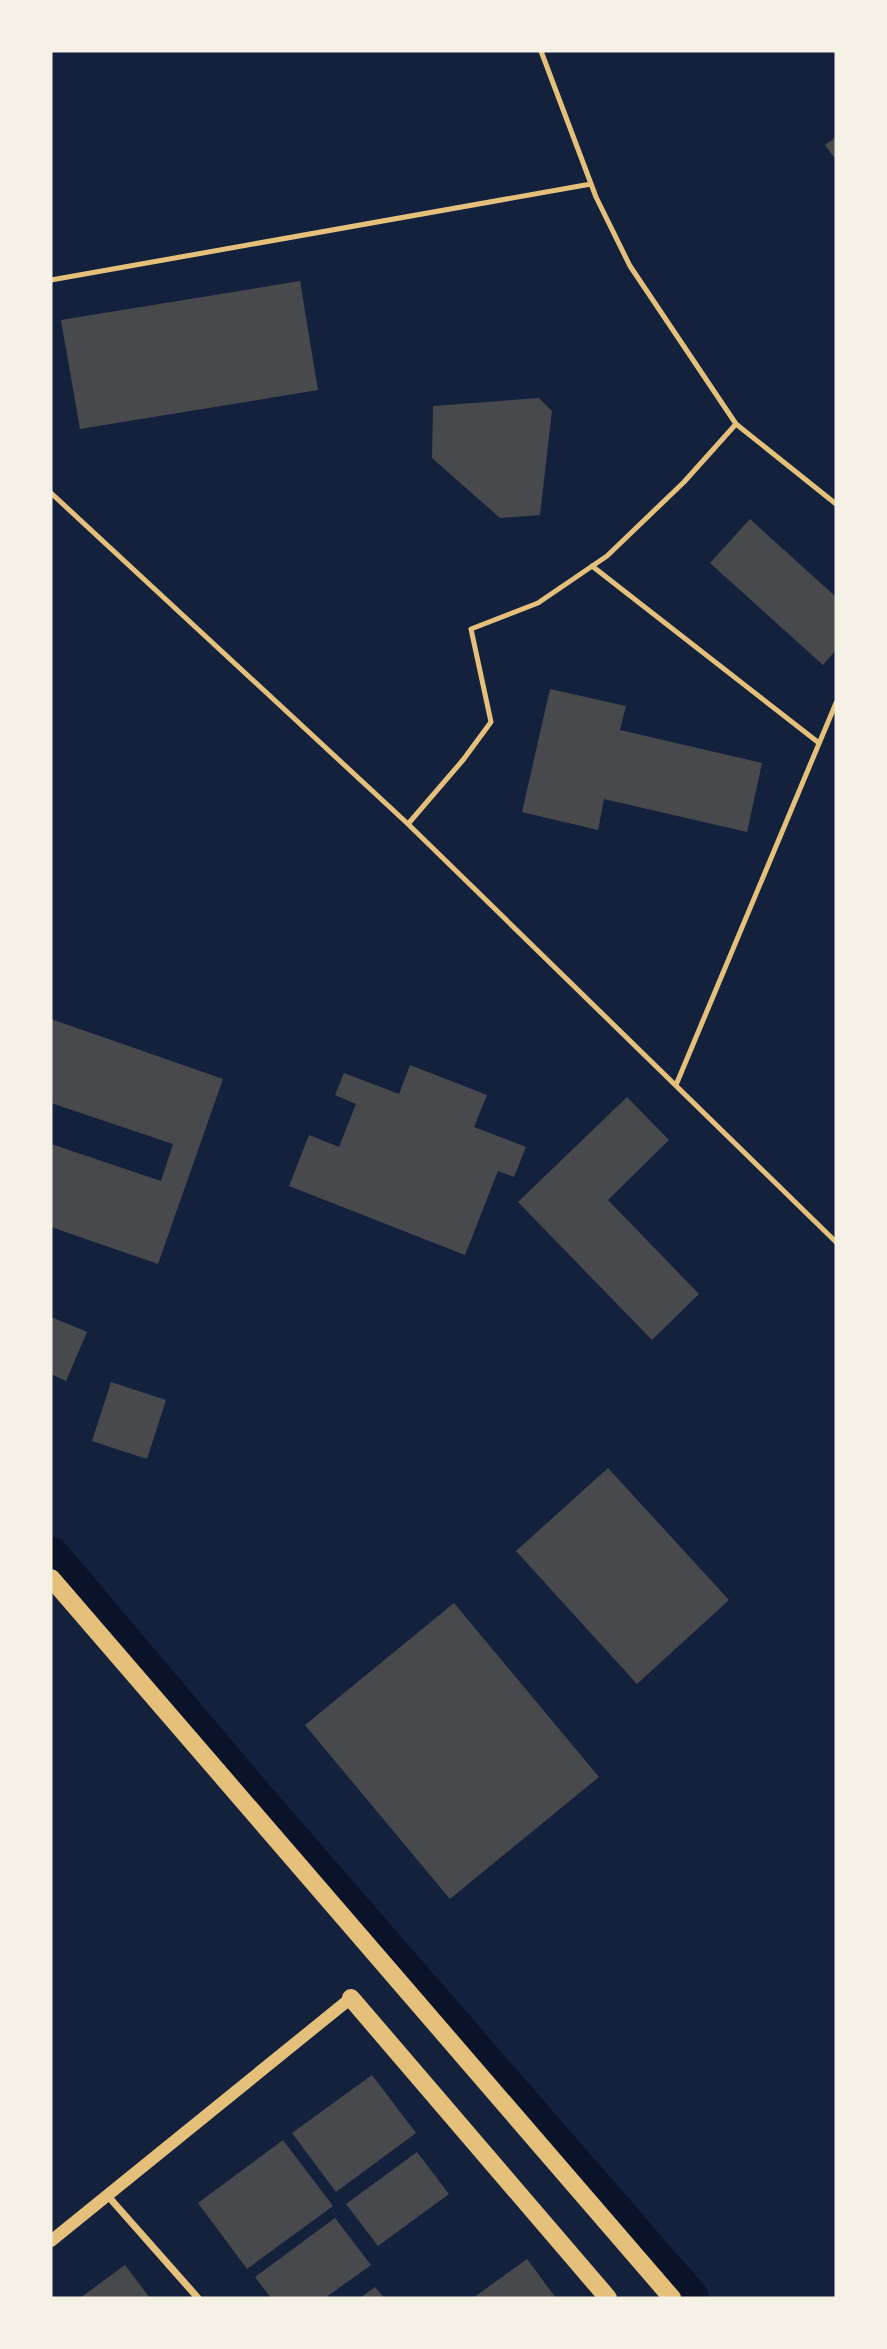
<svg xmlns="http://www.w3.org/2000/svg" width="887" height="2349" font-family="'Roboto Serif',serif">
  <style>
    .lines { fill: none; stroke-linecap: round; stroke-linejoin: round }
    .canal { stroke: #0b132b; stroke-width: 38 }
    .building { fill: #48494c }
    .service { stroke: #e5c07b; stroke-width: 5 }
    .minor { stroke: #e5c07b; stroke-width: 7 }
    .tertiary { stroke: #e5c07b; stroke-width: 12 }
    .primary { stroke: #e5c07b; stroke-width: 18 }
  </style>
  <rect width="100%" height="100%" fill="#14213d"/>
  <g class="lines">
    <!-- canal -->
    <path class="canal" d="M51,1556l201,238 438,504"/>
  </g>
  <!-- building -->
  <path class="building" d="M836,137v23l-11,-15z
    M300,281l18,109 -238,39 -19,-109z
    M539,398l13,13 -12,104 -40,3 -68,-60 1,-52z
    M750,519l86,78v53l-13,15 -113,-102z
    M550,689l76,17 -6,24 142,33 -15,69 -143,-33 -6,31 -76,-18z
    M51,1019l172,60 -65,185 -107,-37v-83l110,37 12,-37 -122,-41z
    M410,1065l77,30 -13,32 52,20 -12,30 -16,-6 -33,84 -176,-69 20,-51 30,12 17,-43 -21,-9 9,-22 55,21z
    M627,1097l42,43 -61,60 91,94 -47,46 -134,-138z
    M51,1317l36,15 -21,49 -15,-7z
    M111,1382l55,18 -19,59 -55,-18z
    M608,1468l121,132 -92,84 -121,-133z
    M454,1603l145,174 -149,122 -145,-174z
    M372,2075l44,58 -80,59 -44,-59z
    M283,2140l50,66 -86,63 -49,-66z
    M417,2152l32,42 -71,52 -32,-42z
    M335,2218l36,47 -46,33h-54l-16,-21z
    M527,2259l29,39h-83z
    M125,2265l25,33h-70z
    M375,2287l9,11h-24z"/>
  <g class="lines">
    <!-- service -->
    <path class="service" d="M541,51l55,146 34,69 106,158 100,80
      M51,280l540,-96
      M51,493l357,331 428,418
      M592,566l227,177
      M408,824l55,-64 28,-38 -20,-93 67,-26 69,-47 77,-74 52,-58
      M676,1085l160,-382"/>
    <!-- minor -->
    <path class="minor" d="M107,2195l91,103"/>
    <!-- tertiary -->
    <path class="tertiary" d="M51,2241l300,-243"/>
    <!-- primary -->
    <path class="primary" d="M51,1578l621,720
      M351,1998l257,300"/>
  </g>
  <!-- border -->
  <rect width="887" height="2349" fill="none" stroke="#f6f1e7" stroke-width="105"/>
</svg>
